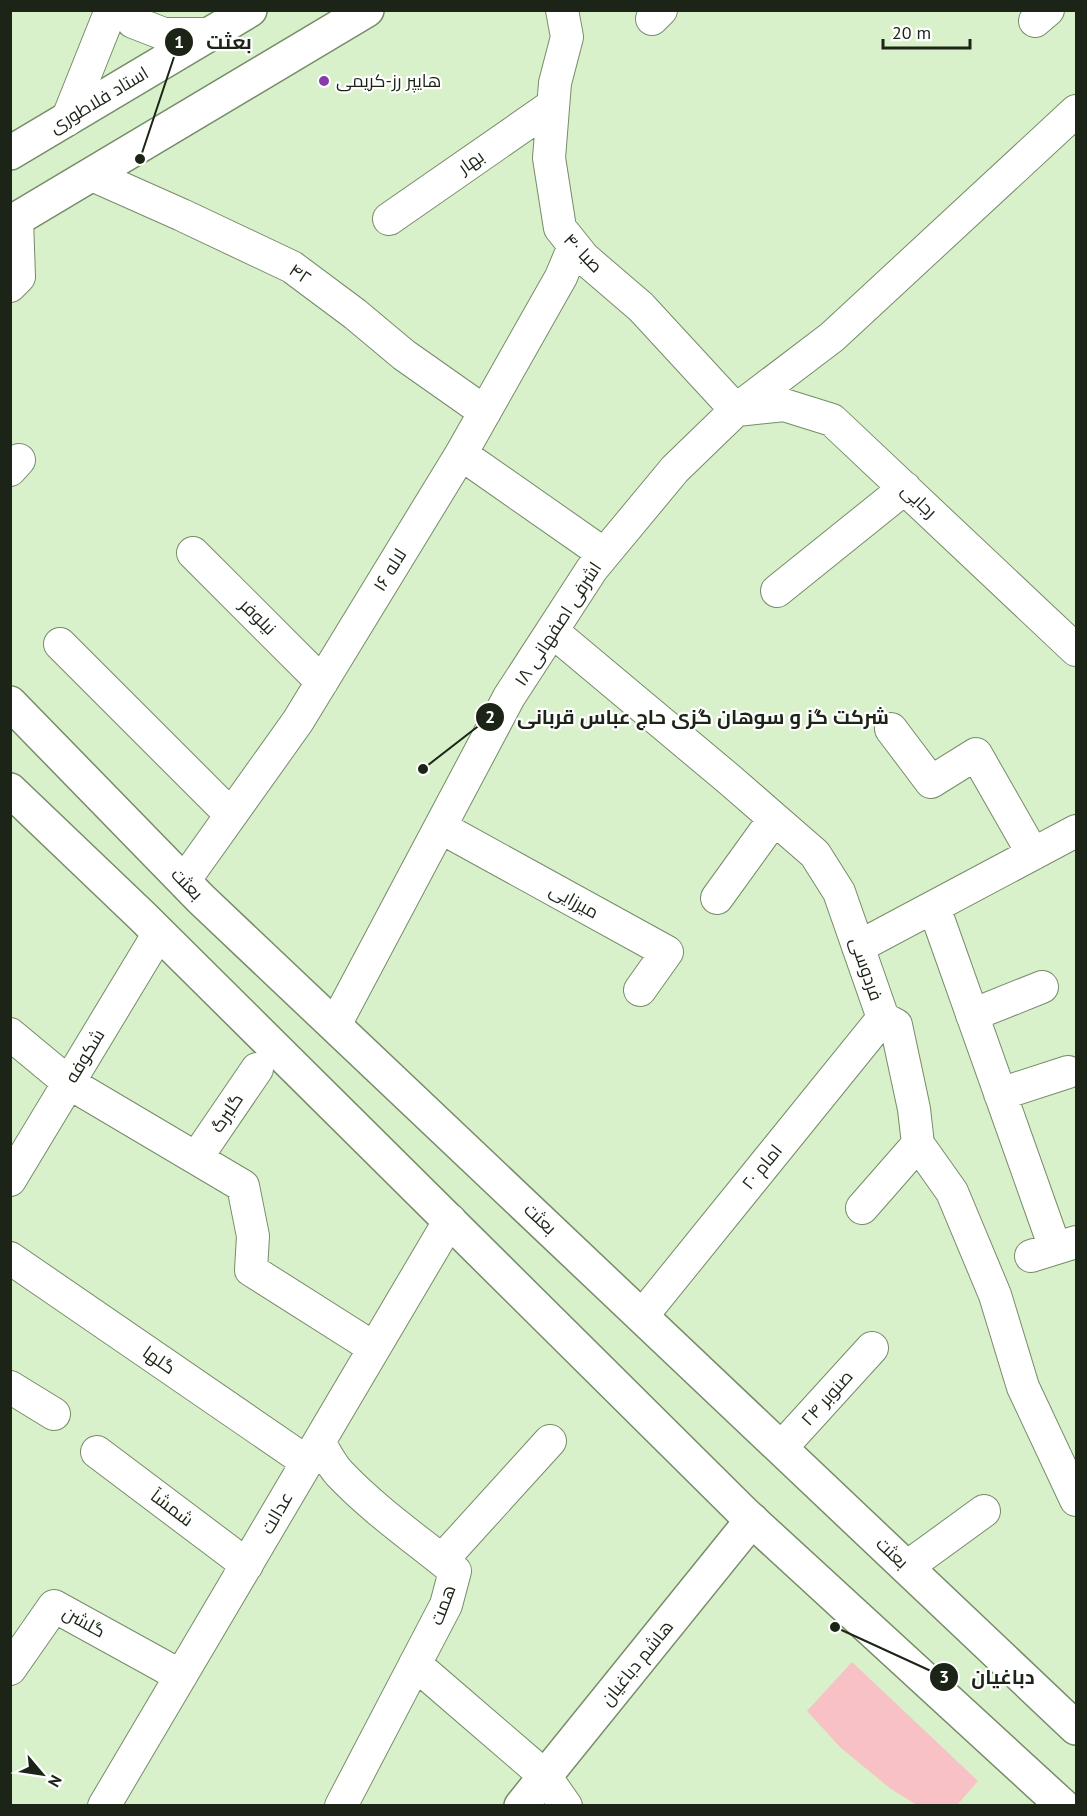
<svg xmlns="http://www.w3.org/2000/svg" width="1087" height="1816" font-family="'PT Sans',Cairo,sans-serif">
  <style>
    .green { fill: #f8c1c5 }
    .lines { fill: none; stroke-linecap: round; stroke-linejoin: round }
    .minor-casing { stroke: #768c69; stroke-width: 34 }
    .tertiary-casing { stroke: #768c69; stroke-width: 36 }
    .secondary-casing { stroke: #768c69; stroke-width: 36 }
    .primary-casing { stroke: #768c69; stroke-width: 36 }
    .minor { stroke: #fff; stroke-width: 32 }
    .tertiary { stroke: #fff; stroke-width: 33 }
    .secondary { stroke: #fff; stroke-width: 33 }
    .primary { stroke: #fff; stroke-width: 33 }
    .poi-dot { fill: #893aaa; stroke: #fff; stroke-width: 2 }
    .labels { text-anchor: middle; stroke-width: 4.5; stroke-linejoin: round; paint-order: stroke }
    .poi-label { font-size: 18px; fill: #1b2416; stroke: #fff; text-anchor: start }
    .street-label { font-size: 18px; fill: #1b2416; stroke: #fff }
    .leader { fill: none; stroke: #1b2416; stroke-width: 2 }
    .callout-dot { fill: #1b2416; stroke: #fff; stroke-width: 2 }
    .mark-label { font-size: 18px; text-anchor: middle; font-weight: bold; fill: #fff }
    .callout-label { font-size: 20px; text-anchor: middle; font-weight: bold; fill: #1b2416; stroke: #fff; stroke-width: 4.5; stroke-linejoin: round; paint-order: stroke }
  </style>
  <rect width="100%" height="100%" fill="#d8f1ca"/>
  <!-- green -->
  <path class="green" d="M852,1662l126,119 -21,24h-40l-26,-16 -50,-41 -34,-37z"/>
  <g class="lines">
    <defs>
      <path id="minor" d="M129,10l4,12 31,12h46
        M562,10l5,27 -12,46 -6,75 11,70 24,30 57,49 95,103
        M652,19l9,-9
        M1035,21l13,-11
        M67,120l44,-110
        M92,175l90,40 110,52 63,47 49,41 81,57
        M389,219l164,-114
        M10,286l9,-9 -2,-58
        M737,410l47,-5 48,15 244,230
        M461,454l143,100
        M10,470l9,-10
        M193,553l129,129
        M777,591l128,-103
        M552,631l178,149 85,74 24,38 44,126 13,7 18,84 4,35 34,48 43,103 28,92 53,113
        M60,644l171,171
        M891,729l40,53 45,-28 57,100
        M440,827l227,125 -27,38
        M184,881l114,-160 163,-267 100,-177 13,-31
        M717,898l57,-79
        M934,907l121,341
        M858,947l218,-116
        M972,1015l70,-28
        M335,1025l174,-328 83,-128 83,-100 61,-59 96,-73 244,-226
        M10,1034l59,49 174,103 10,50 -2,34 123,78
        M1000,1094l68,-22
        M197,1157l60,-88
        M10,1180l149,-247
        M862,1208l56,-64
        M1031,1256l45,-14
        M10,1258l297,204
        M642,1316l241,-298
        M10,1387l44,27
        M319,1442c6,10 12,22 20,31 35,37 77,66 116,98l-9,34 -105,201
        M781,1448l91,-100
        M97,1452l150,113
        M442,1560l108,-119
        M907,1567l77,-56
        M415,1664l130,112 21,30
        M10,1669l44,-63 127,70
        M104,1806l346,-586"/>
      <path id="tertiary" d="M521,1806l231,-286"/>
      <path id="secondary" d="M10,153l240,-143
        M10,223l357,-213"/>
      <path id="primary" d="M10,703l191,196 875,829
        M10,790l133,127 602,597 318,292"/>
    </defs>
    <!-- minor casing -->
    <use href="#minor" class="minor-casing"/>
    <!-- tertiary casing -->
    <use href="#tertiary" class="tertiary-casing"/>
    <!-- secondary casing -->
    <use href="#secondary" class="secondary-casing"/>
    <!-- primary casing -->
    <use href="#primary" class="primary-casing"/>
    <!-- minor -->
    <use href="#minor" class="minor"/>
    <!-- tertiary -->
    <use href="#tertiary" class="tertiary"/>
    <!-- secondary -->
    <use href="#secondary" class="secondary"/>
    <!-- primary -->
    <use href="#primary" class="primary"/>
  </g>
  <!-- markers -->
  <circle class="poi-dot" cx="324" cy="81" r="6"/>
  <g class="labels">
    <!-- poi labels -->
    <g class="poi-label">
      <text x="336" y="87">هایپر رز-کریمی</text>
    </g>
    <!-- street labels -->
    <g class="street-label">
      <text transform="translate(99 100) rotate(-31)" y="6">استاد فلاطوری</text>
      <text transform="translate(471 162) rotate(-35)" y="6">بهار</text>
      <text transform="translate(583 253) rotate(46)" y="6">صبا ۴۰</text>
      <text transform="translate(300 274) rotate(34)" y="6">۴۲</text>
      <text transform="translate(919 501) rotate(43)" y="6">رجایی</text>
      <text transform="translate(390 570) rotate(-58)" y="6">لاله ۱۶</text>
      <text transform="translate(258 617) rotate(45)" y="6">نیلوفر</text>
      <text transform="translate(558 624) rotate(-57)" y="6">اشرفی اصفهانی ۱۸</text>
      <text transform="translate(187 884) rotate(46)" y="6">بعثت</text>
      <text transform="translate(574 901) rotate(29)" y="6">میرزایی</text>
      <text transform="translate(866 969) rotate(71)" y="6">فردوسی</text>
      <text transform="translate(85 1056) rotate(-59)" y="6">شکوفه</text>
      <text transform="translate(227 1113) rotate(-56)" y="6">گلبرگ</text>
      <text transform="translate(762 1167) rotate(-51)" y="6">امام ۲۰</text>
      <text transform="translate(540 1219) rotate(43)" y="6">بعثت</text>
      <text transform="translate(159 1360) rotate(35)" y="6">گلها</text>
      <text transform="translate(827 1398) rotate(-48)" y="6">صنوبر ۲۴</text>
      <text transform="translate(172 1508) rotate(37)" y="6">شمشآ</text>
      <text transform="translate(277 1513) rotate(-60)" y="6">عدالت</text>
      <text transform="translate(892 1553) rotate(43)" y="6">بعثت</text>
      <text transform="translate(443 1605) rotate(-69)" y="6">همت</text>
      <text transform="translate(84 1622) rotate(29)" y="6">گلشن</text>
      <text transform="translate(637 1663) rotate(-51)" y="6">هاشم دباغیان</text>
    </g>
  </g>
  <!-- callouts -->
  <path class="leader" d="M140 159L179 42M423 769L490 717M835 1627L944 1677"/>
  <g class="callout-dot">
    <circle cx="140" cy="159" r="6"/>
    <circle cx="423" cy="769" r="6"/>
    <circle cx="835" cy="1627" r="6"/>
    <circle cx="179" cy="42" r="15"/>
    <circle cx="490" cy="717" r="15"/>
    <circle cx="944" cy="1677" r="15"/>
  </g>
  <g class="mark-label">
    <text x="179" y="48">1</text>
    <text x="490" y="723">2</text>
    <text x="944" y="1683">3</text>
  </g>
  <g class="callout-label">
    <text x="229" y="49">بعثت</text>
    <text x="703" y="724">شرکت گز و سوهان گزی حاج عباس قربانی</text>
    <text x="1003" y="1684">دباغیان</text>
  </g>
  <!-- border -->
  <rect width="1087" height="1816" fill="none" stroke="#1b2416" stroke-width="24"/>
  <!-- north arrow -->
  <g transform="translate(42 1774) rotate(119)" stroke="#ffffff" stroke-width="4.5" paint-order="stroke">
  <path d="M0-4.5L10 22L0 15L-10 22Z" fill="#1b2416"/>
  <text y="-9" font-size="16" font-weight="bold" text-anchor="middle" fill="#1b2416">N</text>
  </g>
  <!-- scale -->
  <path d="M883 39v9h87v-9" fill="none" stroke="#1b2416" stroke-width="3"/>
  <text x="892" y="39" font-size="18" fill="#1b2416" stroke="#ffffff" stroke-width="4.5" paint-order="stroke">20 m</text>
</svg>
